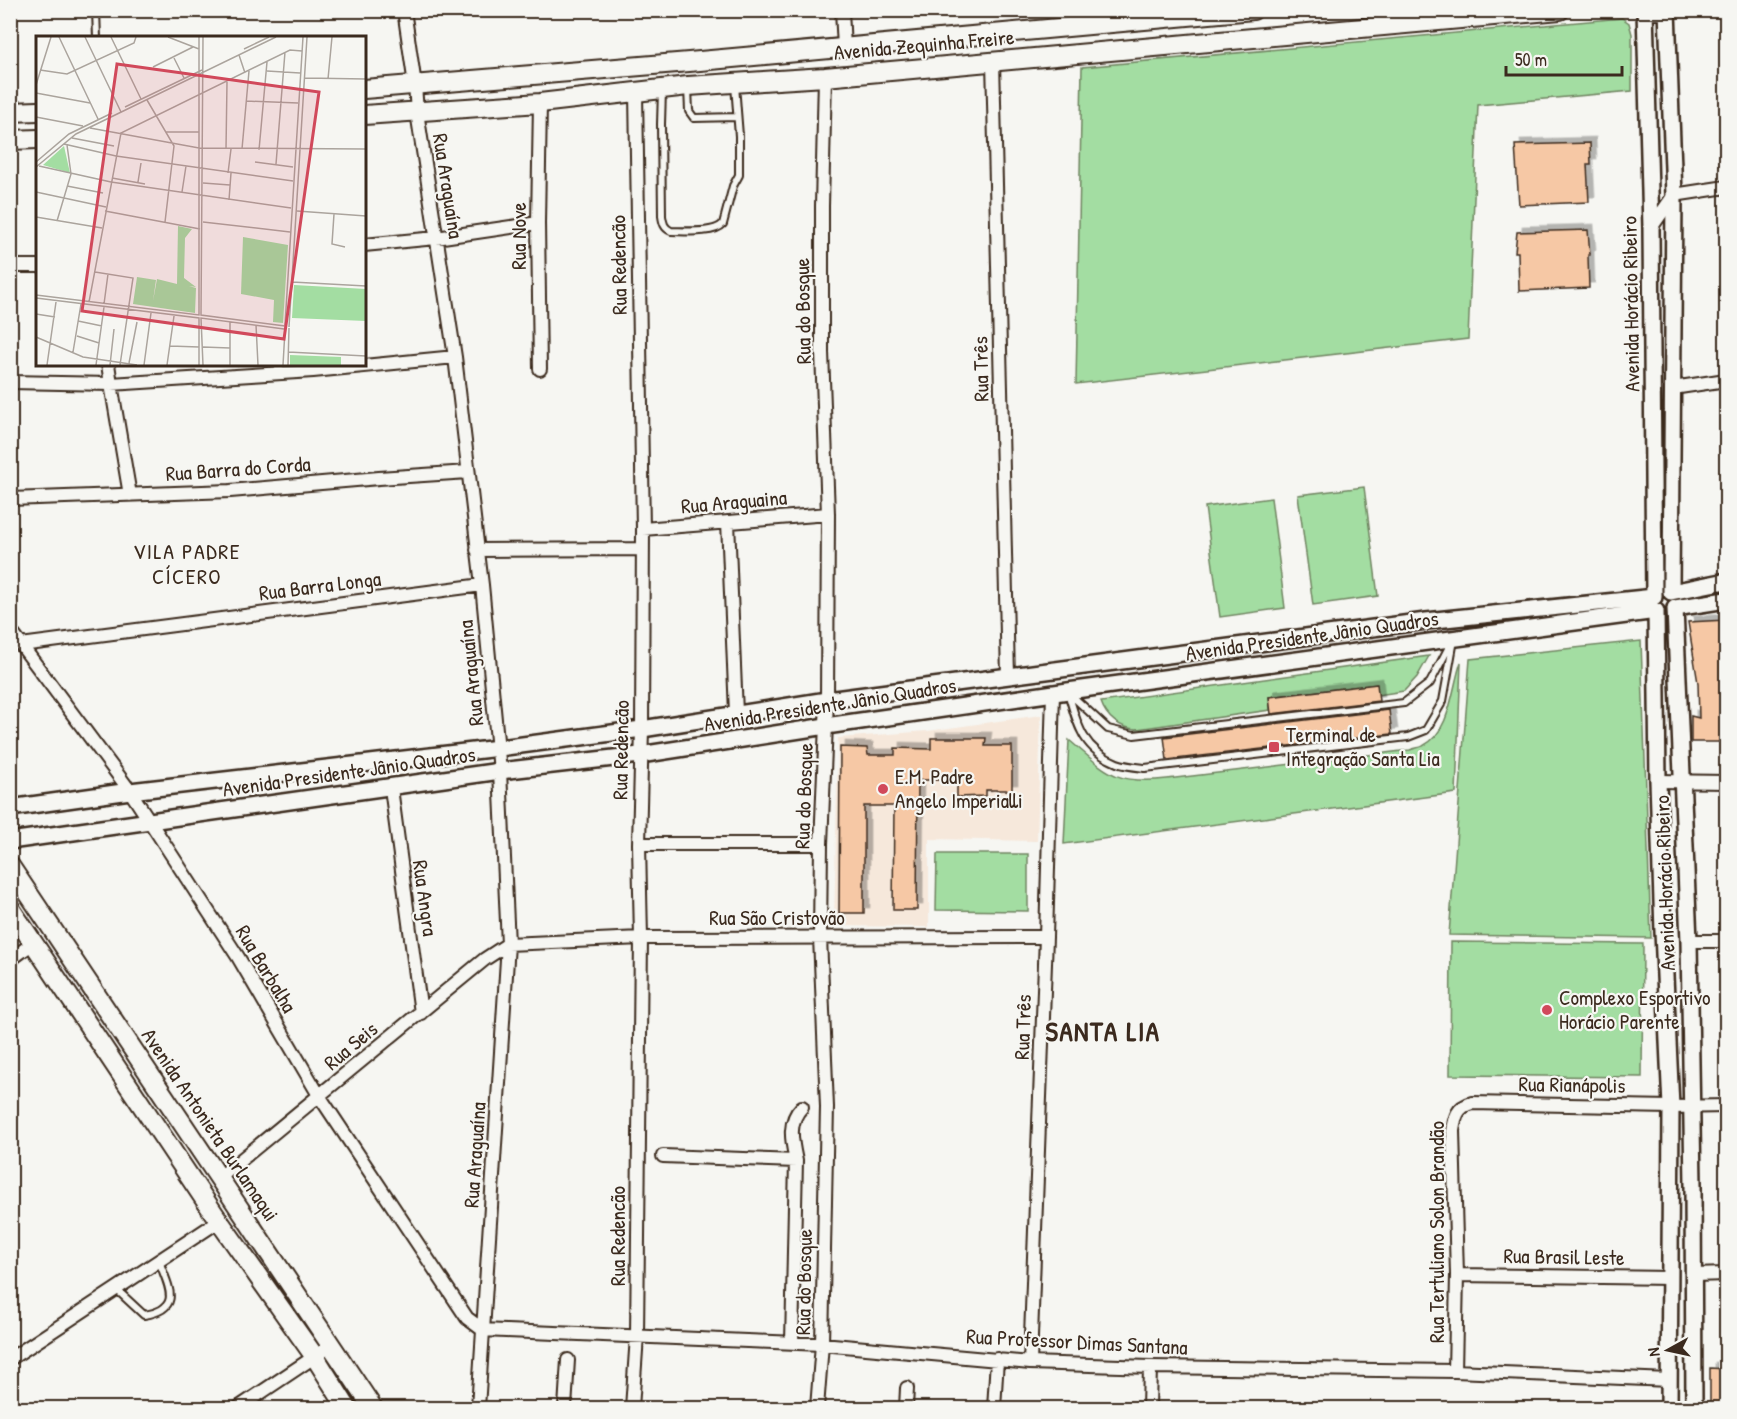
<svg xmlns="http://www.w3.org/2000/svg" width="1737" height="1419" font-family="'Patrick Hand',sans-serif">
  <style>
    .built { fill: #f6e8db }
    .grass { fill: #a3dda2; stroke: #6f8460; stroke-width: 1.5 }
    .building { fill: #f6c8a5; stroke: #3b2a1e; stroke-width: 1.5; filter: url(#shadow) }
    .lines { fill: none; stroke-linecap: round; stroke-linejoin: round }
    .service-casing { stroke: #3b2a1e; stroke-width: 10 }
    .minor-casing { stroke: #3b2a1e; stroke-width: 16 }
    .tertiary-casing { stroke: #3b2a1e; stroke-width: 20 }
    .secondary-casing { stroke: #3b2a1e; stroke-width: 22 }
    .service { stroke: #f6f6f2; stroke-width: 6 }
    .minor { stroke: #f6f6f2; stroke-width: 12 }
    .tertiary { stroke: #f6f6f2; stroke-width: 15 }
    .secondary { stroke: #f6f6f2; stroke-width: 18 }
    .poi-dot { fill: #d1495b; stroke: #f6f6f2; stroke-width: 2 }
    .labels { text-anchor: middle; stroke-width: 4.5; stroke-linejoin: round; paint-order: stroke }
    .street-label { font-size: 21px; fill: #3b2a1e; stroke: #f6f6f2 }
    .poi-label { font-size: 21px; fill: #3b2a1e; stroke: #f6f6f2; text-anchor: start }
    .neighbourhood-label { font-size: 22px; letter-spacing: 1.5px; fill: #3b2a1e; stroke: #f6f6f2 }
    .district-label { font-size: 27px; font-weight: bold; letter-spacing: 1.5px; fill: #3b2a1e; stroke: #f6f6f2 }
    .inset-road { fill: none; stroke: #aba49d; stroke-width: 1.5 }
    .view { fill: #d1495b; fill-opacity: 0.15; stroke: #d1495b; stroke-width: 3 }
    .inset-edge { fill: none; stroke: #3b2a1e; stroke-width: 3 }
  </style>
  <defs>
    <filter id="shadow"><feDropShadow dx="5.5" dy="-5.5" stdDeviation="0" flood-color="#0004"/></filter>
  </defs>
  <rect width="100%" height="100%" fill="#f6f6f2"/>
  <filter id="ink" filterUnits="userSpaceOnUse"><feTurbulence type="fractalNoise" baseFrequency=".0167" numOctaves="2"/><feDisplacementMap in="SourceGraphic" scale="12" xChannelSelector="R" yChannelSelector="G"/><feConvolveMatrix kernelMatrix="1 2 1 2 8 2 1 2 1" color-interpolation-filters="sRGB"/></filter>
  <g filter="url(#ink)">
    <!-- built -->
    <path class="built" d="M1041,715l-4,126 -108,-2v88l-95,-1 4,-188 90,-7z"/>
    <!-- grass -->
    <path class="grass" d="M1622,18l7,5 3,11v57l-154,14 -10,234 -392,45 6,-317z
      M1364,487l14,109 -65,9 -15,-110z
      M1271,498l14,110 -65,9 -15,-110z
      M1641,641l10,297 -202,-3 21,-276z
      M1429,656l-12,21 -13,14 -26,4 -2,-11 -107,13 1,13 -133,19c-17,0 -31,-12 -36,-27z
      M1461,662l-5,131 -392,51 5,-104c38,32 45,45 98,39l243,-29c4,-2 10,-2 13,-4 28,-14 29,-59 38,-84z
      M937,854h91v57l-92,-1z
      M1451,942l192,2 -1,133 -192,-2z"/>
    <!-- building -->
    <path class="building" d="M1590,143l1,21h-4l2,38 -70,3 -4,-60z
      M1588,230l2,25h-2l1,33 -70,3 -1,-39h-3l2,-20z
      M1726,620v122h-35v-26l8,2 -1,-35 -10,-61z
      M1377,684l2,17 -108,13 -2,-17z
      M1389,710l3,24 -225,26 -3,-23z
      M931,738h55l-1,8h27v44h-26v6l-29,1v-17h-39l-1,130h-24l1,-104h-30v107h-25l1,-166 27,1 1,7h27v-7l36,1z
      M1710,1368l16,1v39h-16z"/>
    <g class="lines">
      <defs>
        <path id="service" d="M96,10l1,28
          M688,88l1,23 5,7 43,-1
          M662,90l-1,34 1,92c1,7 2,12 9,15 13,0 43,3 52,-7l10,-38 6,-11v-39l-4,-51
          M1068,692c9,32 14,57 49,71 8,3 19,4 28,5l263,-31 18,-7 17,-29 11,-61
          M1070,694l38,35 26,6 270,-32 26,-20 21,-40
          M116,1289l28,26c39,-6 25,-27 15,-54"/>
        <path id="minor" d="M404,10l11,75 2,27 38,245 27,228 18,186 8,173 -30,464
          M842,10l2,38
          M993,61l15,615
          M1651,228l23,-33 52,-8
          M364,245l72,-7 102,-15
          M10,266h28
          M108,364l3,20 19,111
          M540,369l-2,-146 2,-120
          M10,382l101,2 202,-13 142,-14
          M1673,388l53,-8
          M10,499l220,-8 149,-13 89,-6
          M728,522l8,191
          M643,529l185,-15
          M477,550l166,-1
          M10,630l120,161 108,166 82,140 147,221 16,12 339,14 208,19 120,4 305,4 214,9
          M21,645l461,-60
          M1658,781l68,1
          M391,788l30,225
          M639,844h182
          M1689,941h37
          M10,960l23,-17
          M663,1156l133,5
          M219,1178l266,-219 23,-15 133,-6 405,-1
          M1457,1275l213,3
          M1694,1275l32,-1
          M792,1343l4,-182c-4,-19 -9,-39 6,-54
          M10,1359l209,-138
          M1030,1363l16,-426 7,-244
          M1455,1371l2,-96 -4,-144c2,-14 4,-24 19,-28l199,4 55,-1
          M238,1408l94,-63
          M565,1408l3,-48
          M632,1408l5,-72 4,-398 -2,-94 3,-115 1,-200 -7,-436
          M817,1408l5,-64 5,-237 -7,-170 1,-93 6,-144 1,-186 -6,-162v-146l3,-129
          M906,1408l1,-20
          M994,1408l3,-49
          M1149,1408l1,-41"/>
        <path id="tertiary" d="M1667,10l7,185 -3,397 55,-11
          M10,808l120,-17 369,-43 143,-19 185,-29 599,-79 228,-24 -3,-369 -6,-218
          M10,841l490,-70 140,-16 186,-29 242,-35 588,-80 2,170 5,151 8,175 -2,301
          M1694,1408l-1,-223 -4,-244 -14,-333 51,-8"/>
        <path id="secondary" d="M1648,10h13
          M364,89l325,-27 564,-52
          M10,112l28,-1
          M364,115l176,-12 148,-17 137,-9 735,-67
          M10,140l28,-1
          M10,866l363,542
          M10,908l209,313 96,136 32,51"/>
      </defs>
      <!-- service casing -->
      <use href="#service" class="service-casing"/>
      <!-- minor casing -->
      <use href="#minor" class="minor-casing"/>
      <!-- tertiary casing -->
      <use href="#tertiary" class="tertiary-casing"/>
      <!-- secondary casing -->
      <use href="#secondary" class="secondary-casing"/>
      <!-- service -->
      <use href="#service" class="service"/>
      <!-- minor -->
      <use href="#minor" class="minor"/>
      <!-- tertiary -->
      <use href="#tertiary" class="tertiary"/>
      <!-- secondary -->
      <use href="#secondary" class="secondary"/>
    </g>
  </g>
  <!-- markers -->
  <g class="poi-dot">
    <rect x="1268" y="741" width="12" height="12" rx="3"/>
    <circle cx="883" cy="789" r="6"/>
    <circle cx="1547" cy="1010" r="6"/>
  </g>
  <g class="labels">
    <!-- street labels -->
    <g class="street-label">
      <text transform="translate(924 45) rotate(-5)" y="7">Avenida Zequinha Freire</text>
      <text transform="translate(448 186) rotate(81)" y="7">Rua Araguaína</text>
      <text transform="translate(519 236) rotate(-90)" y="7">Rua Nove</text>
      <text transform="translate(619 265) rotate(-91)" y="7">Rua Redencão</text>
      <text transform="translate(1631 304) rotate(-91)" y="7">Avenida Horácio Ribeiro</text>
      <text transform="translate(803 311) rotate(-91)" y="7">Rua do Bosque</text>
      <text transform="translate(981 369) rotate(-91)" y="7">Rua Três</text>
      <text transform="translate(238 469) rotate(-4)" y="7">Rua Barra do Corda</text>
      <text transform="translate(734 502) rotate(-5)" y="7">Rua Araguaina</text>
      <text transform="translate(320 586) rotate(-7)" y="7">Rua Barra Longa</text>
      <text transform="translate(1312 636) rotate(-8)" y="7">Avenida Presidente Jânio Quadros</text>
      <text transform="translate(471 673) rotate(-96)" y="7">Rua Araguaína</text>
      <text transform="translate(830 705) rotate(-9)" y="7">Avenida Presidente Jânio Quadros</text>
      <text transform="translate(621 750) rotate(-89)" y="7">Rua Redencão</text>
      <text transform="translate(349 772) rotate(-8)" y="7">Avenida Presidente Jânio Quadros</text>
      <text transform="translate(804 796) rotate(-88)" y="7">Rua do Bosque</text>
      <text transform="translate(1665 883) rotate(-92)" y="7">Avenida Horácio Ribeiro</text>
      <text transform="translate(425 898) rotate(82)" y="7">Rua Angra</text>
      <text x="777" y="925">Rua São Cristovão</text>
      <text transform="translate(266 969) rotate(59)" y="7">Rua Barbalha</text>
      <text transform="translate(1023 1027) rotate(-88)" y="7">Rua Três</text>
      <text transform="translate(351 1046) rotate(-40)" y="7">Rua Seis</text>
      <text transform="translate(1572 1085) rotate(1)" y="7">Rua Rianápolis</text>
      <text transform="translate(210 1125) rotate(56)" y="7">Avenida Antonieta Burlamaqui</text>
      <text transform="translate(475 1155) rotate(-86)" y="7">Rua Araguaína</text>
      <text transform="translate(1437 1232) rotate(-90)" y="7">Rua Tertuliano Solon Brandão</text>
      <text transform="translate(618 1236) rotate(-90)" y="7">Rua Redencão</text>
      <text transform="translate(1564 1257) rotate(1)" y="7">Rua Brasil Leste</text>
      <text transform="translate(804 1282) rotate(-89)" y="7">Rua do Bosque</text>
      <text transform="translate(1077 1342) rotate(3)" y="7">Rua Professor Dimas Santana</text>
    </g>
    <!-- poi labels -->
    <g class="poi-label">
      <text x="1286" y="742">Terminal de<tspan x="1286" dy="24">Integração Santa Lia</tspan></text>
      <text x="895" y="784">E.M. Padre<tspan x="895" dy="24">Angelo Imperialli</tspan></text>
      <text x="1559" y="1005">Complexo Esportivo<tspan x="1559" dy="24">Horácio Parente</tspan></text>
    </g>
    <!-- neighbourhood labels -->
    <g class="neighbourhood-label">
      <text x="187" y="559">VILA PADRE<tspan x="187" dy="25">CÍCERO</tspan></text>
    </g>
    <!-- district labels -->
    <g class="district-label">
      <text x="1103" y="1041">SANTA LIA</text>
    </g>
  </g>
  <!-- overview -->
  <g transform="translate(36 36)">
    <rect width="330" height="330" fill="#f6f6f2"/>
    <path d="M142,190l14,3 -7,9 -1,40 12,9 -7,-1 7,2 -1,25 -62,-9 4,-27 19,3 -3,21 4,-22 20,5zM207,201l45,8 -5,78 -10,-1 1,-22 -33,-6zM258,249l72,4v32l-74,-3zM254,319l51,2v8h-51z" fill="#a3dda2"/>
    <path d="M28,110l6,27 -27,-8z" fill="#a3dda2"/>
    <path class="inset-road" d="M23,1l39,82M49,1l36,75M75,1l30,62M132,1l31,12M167,1l-2,278 84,11M208,13l25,-12M203,19l6,18M138,22l10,20M117,31l40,-20M4,34l27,4 67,-31 2,-6M231,35l33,2M269,42l61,1M292,43l4,-42M0,49l15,-48M0,57l54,10M111,64l27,46 -9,76M210,65l52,2M89,71l77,-37M0,81l47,9M54,92l109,20 167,1M130,96h33M36,102l42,8M28,108l52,12 177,25M190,113l1,-67M206,113l7,-78M223,114l8,-88M0,126l33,-28 43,-21M219,126l38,5M240,128l9,-112M3,130l72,16 180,26M0,131l40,-33 200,-97M192,137l3,-24M76,142l33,6M102,146l3,-19M167,147l27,2M31,150l36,7M0,156l70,15M146,156l4,-26M193,164l2,-27M69,175l95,18M261,175l69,5M298,178l-2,30 13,3M0,181l66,11M21,185l14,-47 -4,-29M167,186l87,10M59,236l38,6 -13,87M256,246l74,4M0,259l163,20v-278M0,262l163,20v47M53,266l32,-169 169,-83 12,1M68,268l4,-30M0,278l19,3M42,285l24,5M194,286v43M220,289l2,40M249,289l18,-288M253,291l18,-290M41,300l22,7M0,301l47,20 54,8M134,310l29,1M167,311l27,1M37,316l8,-48M252,316l78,4M93,327l8,-41M11,329l9,-63M60,329l8,-58M74,329l4,-36M108,329l7,-52M131,329l7,-49M167,329l-2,-47 83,11M247,329l2,-35M252,329l1,-37"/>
    <path class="view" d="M81,28l202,28 -35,247 -202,-28z"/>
    <rect width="330" height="330" class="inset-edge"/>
  </g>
  <!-- margin -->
  <rect width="1737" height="1419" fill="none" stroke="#f6f6f2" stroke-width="36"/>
  <rect x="18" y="18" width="1701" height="1383" fill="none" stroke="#3b2a1e" stroke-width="2" filter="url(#ink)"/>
  <!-- north arrow -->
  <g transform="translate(1668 1350) rotate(262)" stroke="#f6f6f2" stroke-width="4.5" paint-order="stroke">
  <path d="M0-4.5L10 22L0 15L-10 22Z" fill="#3b2a1e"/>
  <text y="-9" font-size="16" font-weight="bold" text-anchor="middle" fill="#3b2a1e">N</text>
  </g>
  <!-- scale -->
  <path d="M1506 66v9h116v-9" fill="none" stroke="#3b2a1e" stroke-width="3"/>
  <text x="1515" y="66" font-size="18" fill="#3b2a1e" stroke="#f6f6f2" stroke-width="4.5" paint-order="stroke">50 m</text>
</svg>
